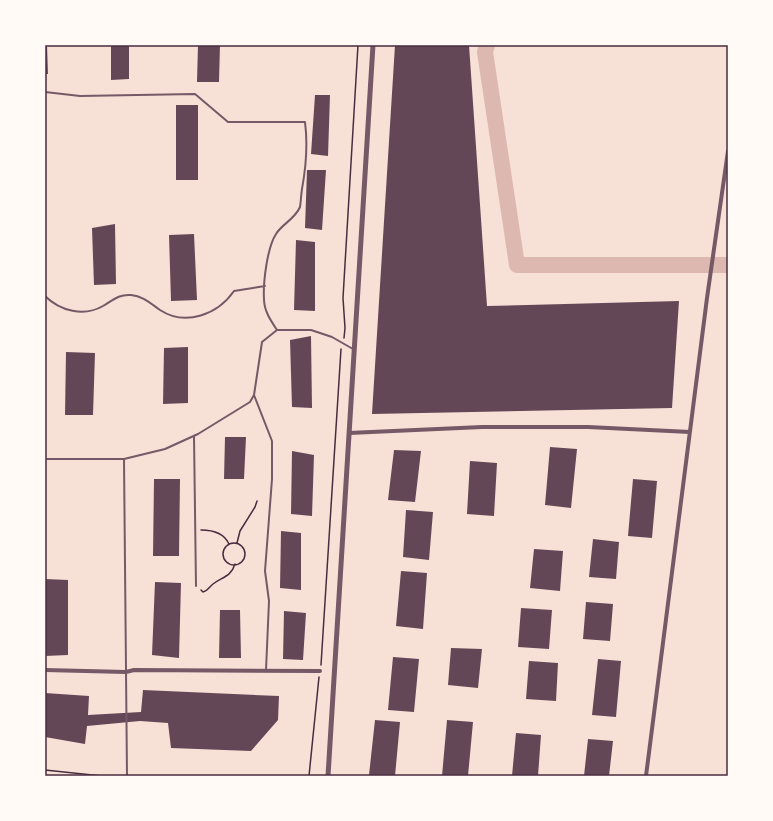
<svg xmlns="http://www.w3.org/2000/svg" width="773" height="821" font-family="'Space Grotesk',sans-serif">
  <style>
    .lines { fill: none; stroke-linecap: round; stroke-linejoin: round }
    .river { stroke: #dcb8b0; stroke-width: 16 }
    .building { fill: #644757 }
    .path { stroke: #4a2c40; stroke-width: 1.5 }
    .service { stroke: #755966; stroke-width: 2 }
    .minor { stroke: #755966; stroke-width: 4 }
    .tertiary { stroke: #755966; stroke-width: 5 }
    .neatline { fill: none; stroke: #4a2c40; stroke-width: 1.5 }
  </style>
  <rect width="100%" height="100%" fill="#f7e1d7"/>
  <g class="lines">
    <!-- river -->
    <path class="river" d="M487,45l-2,7 32,213h211"/>
  </g>
  <!-- building -->
  <path class="building" d="M45,45h2l1,29h-3z
    M111,45h18v34l-18,1z
    M198,45h22l-1,37h-22z
    M395,45h74l18,261 192,-5 -7,107 -300,6z
    M315,95h15l-2,61 -17,-2z
    M176,105h22v75h-22z
    M307,170h19l-4,60 -17,-2z
    M115,224l1,60 -22,1 -2,-57z
    M194,234l3,66 -26,1 -2,-66z
    M296,240l19,2v69l-21,-1z
    M311,336l1,72 -20,-1 -2,-67z
    M188,347v56l-25,1 1,-56z
    M66,352l29,1 -2,62h-28z
    M225,437h21l-2,42h-20z
    M550,447l27,2 -6,59 -26,-3z
    M394,450l27,1 -6,51 -27,-2z
    M292,451l22,4 -2,61 -21,-2z
    M470,461l27,2 -3,53 -27,-2z
    M154,479h26l-1,77h-26z
    M633,479l24,2 -5,57 -24,-2z
    M406,510l27,2 -4,48 -26,-3z
    M281,531l20,2v57l-21,-2z
    M593,539l26,3 -3,37 -27,-2z
    M534,549l29,2 -3,40 -30,-3z
    M401,571l26,2 -4,56 -27,-3z
    M45,579l23,1v75l-23,1z
    M155,582l26,1 -2,75 -27,-3z
    M586,602l27,2 -3,37 -27,-2z
    M521,608l31,2 -3,39 -31,-2z
    M220,610h20l1,48h-22z
    M284,611l22,2 -3,47 -20,-1z
    M451,648l31,1 -4,39 -30,-3z
    M393,657l26,2 -5,53 -26,-2z
    M598,659l23,2 -5,56 -24,-2z
    M529,661l29,2 -2,38 -30,-2z
    M143,690l136,6 -1,24 -27,31 -80,-3 -3,-25 -28,-2 -53,5 -2,18 -40,-7v-44l44,3 -1,19 53,-3z
    M375,720l25,2 -5,54 -26,-1z
    M447,720l26,2 -5,54h-26z
    M516,733l25,2 -3,41h-26z
    M588,739l25,2 -4,35h-25z"/>
  <g class="lines">
    <!-- path -->
    <path class="path" d="M344,338l1,-10 -2,-30 15,-253
      M201,530c11,0 23,3 28,14
      M237,543l3,-12 15,-24 2,-6
      M223 554a11 11 0 1 1 22 0a11 11 0 1 1-22 0Z
      M201,590l2,2c5,-1 6,-5 10,-8 9,-7 18,-7 22,-20
      M321,665l20,-316
      M45,770l57,6
      M309,776l10,-99"/>
    <!-- service -->
    <path class="service" d="M45,92l35,4 115,-2 33,28h77c3,23 1,45 -3,67 -1,6 -1,12 -2,18 -5,12 -18,17 -24,27 -9,14 -13,49 -12,65 0,12 7,22 13,31
      M45,296c15,15 39,21 58,10 10,-6 16,-12 28,-11 12,1 19,8 29,15 26,17 58,4 74,-19l31,-5
      M254,395l18,46v38l-7,92 4,30 -3,69
      M194,436l2,150
      M45,459h79l41,-10 33,-15 52,-32 4,-7 8,-53 15,-12h34l21,7 21,12
      M124,459l3,317"/>
    <!-- minor -->
    <path class="minor" d="M349,433l133,-6h106l102,5
      M45,670l81,2 8,-2 186,1
      M646,776l61,-478 21,-147"/>
    <!-- tertiary -->
    <path class="tertiary" d="M328,776l45,-731"/>
  </g>
  <!-- border -->
  <rect width="773" height="821" fill="none" stroke="#fffaf5" stroke-width="92"/>
  <rect x="46" y="46" width="681" height="729" class="neatline"/>
</svg>
